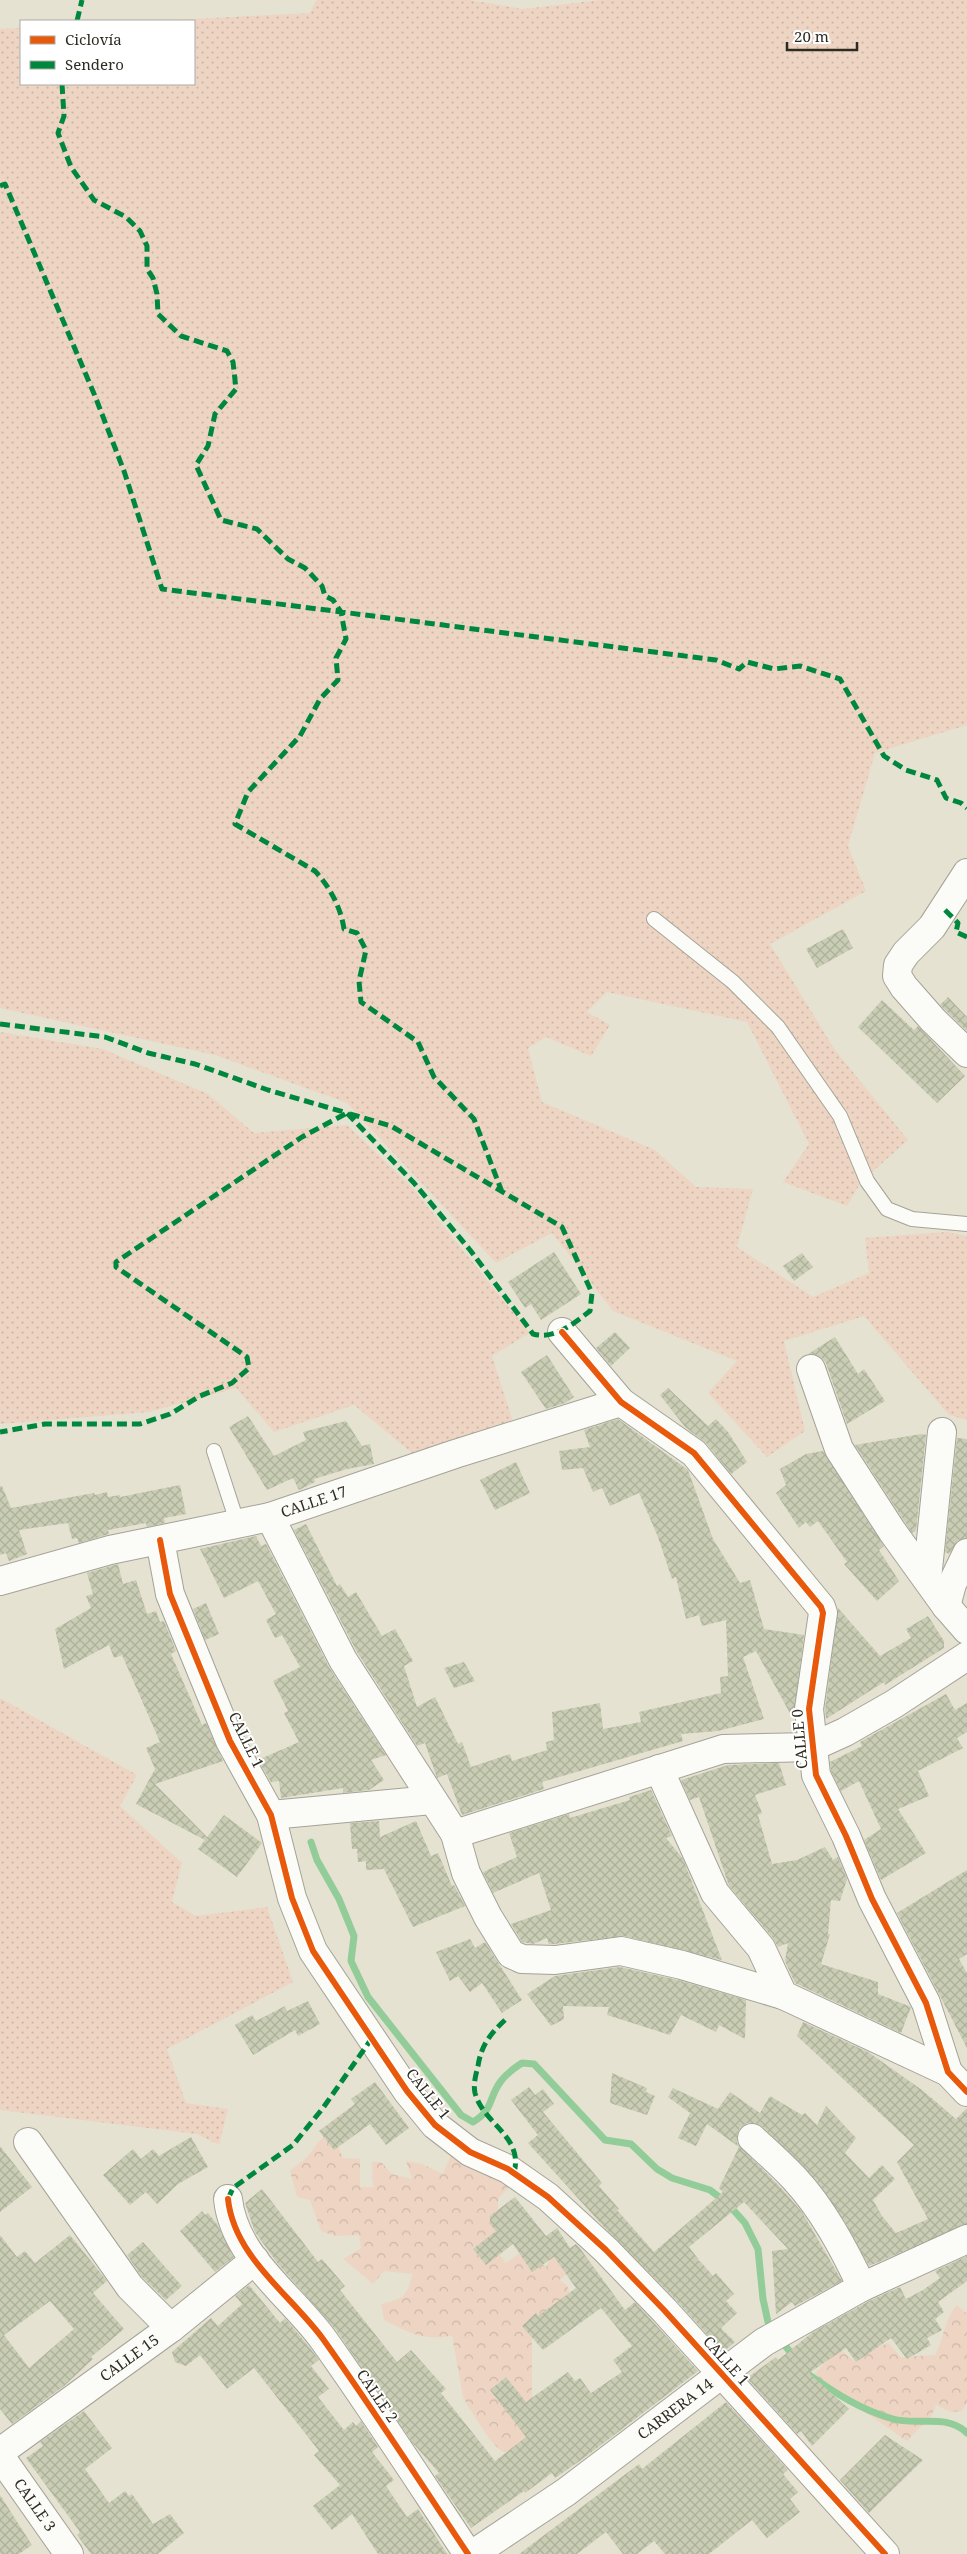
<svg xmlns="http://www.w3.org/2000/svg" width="967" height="2554" font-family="'Noto Serif',serif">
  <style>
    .grass { fill: url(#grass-dots) }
    .forest { fill: url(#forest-crowns) }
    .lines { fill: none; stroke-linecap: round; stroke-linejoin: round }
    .stream { stroke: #92cc99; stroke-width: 7 }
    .building { fill: url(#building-cross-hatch); fill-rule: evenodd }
    .lane-casing { stroke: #a5a396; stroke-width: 16 }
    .street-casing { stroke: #a5a396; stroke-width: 30 }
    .lane { stroke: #fbfbf8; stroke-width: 14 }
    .street { stroke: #fbfbf8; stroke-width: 28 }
    .quiet { stroke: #00873e; stroke-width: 5; stroke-dasharray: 10 5; stroke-linecap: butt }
    .cycleway-casing { stroke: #fff; stroke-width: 9 }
    .cycleway { stroke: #e8590c; stroke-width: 6 }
    .labels { text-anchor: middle; stroke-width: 4; stroke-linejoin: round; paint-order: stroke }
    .street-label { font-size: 15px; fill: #2e2c21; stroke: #fff }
  </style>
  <defs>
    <pattern id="grass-dots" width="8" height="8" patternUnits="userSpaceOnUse" patternTransform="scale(1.25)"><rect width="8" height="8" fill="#eed5c3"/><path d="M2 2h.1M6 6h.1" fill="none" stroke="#ccb7a7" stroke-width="1.8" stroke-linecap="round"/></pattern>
    <pattern id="forest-crowns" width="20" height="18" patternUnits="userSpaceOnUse" patternTransform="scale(1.25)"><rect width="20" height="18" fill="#eed5c3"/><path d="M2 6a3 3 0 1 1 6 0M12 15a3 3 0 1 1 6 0" fill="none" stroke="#ccb7a7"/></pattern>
    <pattern id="building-cross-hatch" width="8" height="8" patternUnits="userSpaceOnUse" patternTransform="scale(1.25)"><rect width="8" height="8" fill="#c9cdb4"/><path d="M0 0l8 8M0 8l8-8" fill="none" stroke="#adb09a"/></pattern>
  </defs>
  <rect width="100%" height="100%" fill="#e5e2d2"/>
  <!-- grass -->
  <path class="grass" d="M316,0h154l53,9 78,-9h366v725l-92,28 -27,93 18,45 -96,53 65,106 73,90 -47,42 -14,24 -64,-24 26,-38 -62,-122 -140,-30 -20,20 23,13 -19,31 -45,-19 -18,11 14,54 113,48 41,37 57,2 -16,58 76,50 56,-24 -4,-35 82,-6 20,4v184l-18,-5 -85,-99 -80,25 21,90 -38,26 -59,-64 29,-32 -124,-50 -61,-78 -56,30 -149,-160 -132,-48 -215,-47v-979l21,-1v56h173v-63h-40l156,-8z
    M0,1032l103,17 105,45 46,39 93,-8 64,61 119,147 -38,23 22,69 -96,33 -64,-53 -80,27 -38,-44 -87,24 -149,12z
    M0,1698l137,77 -17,31 62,57 -10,39 24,14 71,-9 26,75 -126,67 19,54 42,6 -9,36 -22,-11 -197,-24z"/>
  <!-- forest -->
  <path class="forest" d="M324,2135l14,11 5,12 17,1v28h13l-1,-25h9l11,12 20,5 -6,-18 16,3 21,10 10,-24 57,36 -12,13v17l-5,30 13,17 18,-13 22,17 7,-13 14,20 -8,6 8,5 4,12 -39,42v95l-21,20 -10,-3 -11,-11 -21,-32 -6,-11 -11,-61c-30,4 -41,-2 -68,-16l-3,-16c21,-5 27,-7 31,-30l-28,-3 -11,13 -30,-25 18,-11 -2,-13 -24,1 -14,-5 -11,-31 -13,-3 -7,-26 17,-14z
    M957,2305l9,8 1,-2v92l-5,8 -11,1 -15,-7 -4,10 -25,26 -95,-65 16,-16 8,-14 20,16 20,-14 12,-5 13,14 34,-2c9,-17 9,-35 22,-50z"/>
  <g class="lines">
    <!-- stream -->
    <path class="stream" d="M311,1842l6,18 22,39 15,37 -3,25 17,36 93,118 12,7c21,-12 15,-24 28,-41 6,-8 13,-13 21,-18l12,1 71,76 26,4 26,25 15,9 38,12 17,13 18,20 13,26 5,50 5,23
      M783,2343l12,15
      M808,2374c27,19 53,36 85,45 25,7 54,-6 74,14"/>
  </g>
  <!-- building -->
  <path class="building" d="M843,929l10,19 -36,20 -11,-19z
    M948,997l19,20v14l-27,-26z
    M882,1000l32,30 4,-4 47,50 -28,27 -79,-76z
    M554,1252l27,42 -40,26 -10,-16 -6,4 -17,-26z
    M802,1253l11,14 -19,14 -11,-15z
    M615,1332l15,16 -19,18 -15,-18z
    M835,1337l23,37 6,-5 21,32 -38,23 -21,-61 -5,-6 -13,-3z
    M547,1355l27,42 -9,6 -19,6 -25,-37z
    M668,1388l40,38 8,-7 12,13 19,30 -16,12 -25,-31 -21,-16 -25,-32z
    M248,1416l26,40 32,-16 -3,-8 43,-11 16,25 8,-2 4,20 -27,5 -33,10 1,3 -16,8 -6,-12 -26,12 -38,-63z
    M618,1419l70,51 25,69 27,44 10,-3 14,49 40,6 -10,80 -2,2 -36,-66 -13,6 21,62 -46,12 -37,3 2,7 -141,41 2,7 -82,26 -15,-41 -10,4 -12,-35 -8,3 -60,-94 -63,-122 12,-6 31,62 3,-2 8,13 8,-5 26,44 13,-7 18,32 -9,5 13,41 18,-10 23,47 4,-2 9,25 39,-13 2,7 35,-11 -1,-8 8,-2 -2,-28 48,-9 3,26 38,-7 -2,-10 82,-19 -1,-16 8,-1 -2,-56 -24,6 -3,-11 -13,4 -10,-42 -4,2 -14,-42 -19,-44 -29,13 -8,-18 -9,4 -10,-24 -21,2 -3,-19 31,-4 -6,-17z
    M921,1434l5,1 -10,96 -4,2 -57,-88z
    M957,1438l10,1v99l-9,2 -9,14 -4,-2z
    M823,1451l61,95 -5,4 20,31 -22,20 -33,-37 3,-2 -29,-41 -8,6 -4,-5 -7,6 -23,-35 10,-8 -6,-16 26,-15z
    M516,1462l14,31 -35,17 -15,-30z
    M180,1485l6,29 -22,4 1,5 -18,4 -1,-4 -38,7 1,4 -30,9 -2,-5 -5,1 -4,-16 -49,7 8,24 -18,7 -3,-8 -6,2v-69h2l9,22 83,-15 1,2 12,-3 1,5 12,-2v2z
    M256,1536l5,10 5,-2 63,123 57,88 -15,5 13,20 -15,10 -26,3v-5l-62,10 -2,-17 -8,1 -13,-22 41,-18 -15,-29 4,-2 -15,-30 27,-14 -18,-32 -7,3 -9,-18 10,-6 -18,-33 -34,17 -24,-49z
    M118,1564l5,20 13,-4 11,34 9,-3 4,11 4,-1 12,30 -5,3 31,71 4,-2 17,38 -68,23 52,53 -2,3 -69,-36 19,-35 -9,-21 14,-6 -38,-87 -8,3 -5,-13 -45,24 -9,-40 36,-21 -5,-12 7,-2 -6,-21z
    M206,1603l13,31 -14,6 -12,-31z
    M838,1608l42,48 31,-18 -5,-9 22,-13 16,25v7l-59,37 -1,-3 -58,37 -1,-10z
    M464,1662l11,19 -21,7 -10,-20z
    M946,1694l9,16 12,-7v29l-10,6 6,10 -45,23 11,25 -31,13 28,44 -45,27 -17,-40 17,-11 -22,-48 -18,10 -10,-20 -1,-9 32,-16 -2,-4 14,-8z
    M779,1763l7,22 -31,10 7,18 -4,2 14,49 25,-4 28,-13 8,13 5,-3 9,22 -7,22 -9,-1 -3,34h2l-9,30 57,18v12l33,13 -10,26 -106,-50 -10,-22 3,-18 -10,4 -5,-9 -44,-52 -30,-89 -9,3 -9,-20 47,-15z
    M651,1790l21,46 -6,2 17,21 39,101 -98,-24 -70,8h-5l-2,-6 -14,6 -11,-2 -11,-18 40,-14 -12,-37 -46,20 -10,-21 34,-15 -8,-24 60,-19 1,4 60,-18 -1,-3z
    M224,1815l38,28 -25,34 -39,-28z
    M379,1821l1,16 36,-16 15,35 7,-3 14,33 2,-1 11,21 -52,21 -29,-58 -18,1v-9l-8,1 -1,-13h-5l-2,-26z
    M967,1870v84l-8,5 8,14v75l-70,-135z
    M470,1939l5,9 10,-6 37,58 -20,13 -20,-30 -12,9 -12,-16 -8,5 -14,-29z
    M620,1967l58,13 68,20 -1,39 -26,-14 -3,7 -35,-17 -11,20 -63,-20 2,-8 -46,-1 1,13 -13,7 -24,-32 28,-18z
    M308,2001l12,23 -22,12 -3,-6 -42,25 -18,-30 17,-10 4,6 29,-15 2,5z
    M803,2022l65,30 54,38 34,29 11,-11v116l-98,42 -24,-44 -29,-42 -53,-53 -8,-4h-8l-7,5 -3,6v9l45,46 20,23 40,69 -47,25 -3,-4 -16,12 -4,-63 16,-2 -44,-47 -55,45 10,13 -1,1h2l13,15 3,-3 18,21 -8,7 11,12 -16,15 14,14 -12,10 -48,-53 -71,-72 -76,-84 10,-8 -27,-35 18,-13 6,8 8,-6 11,15 -11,8 59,71 -3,3 20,23 -2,1 37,42 69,-60 -4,-4 20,-41 -32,-23 -11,22 -18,-8 12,-25 -22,-16 5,-9 45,21 12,-17 30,21 10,-17 32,19 3,-2 12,12 9,-19 30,32 -11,15 24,25 13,-13 13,14 -22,21 9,16 14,17 32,-14 -31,-57 17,-17 -117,-109z
    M612,2073l35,15 -1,4 9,4 -8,19 -37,-12z
    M375,2082l34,46 -23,17 -16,-21 -36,26 -15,-19 36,-27 -4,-5z
    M191,2137l17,30 -30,17 -21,20 -11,-12 -16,13 -27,-30 30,-26 8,10 12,-10 6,7z
    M0,2146l32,41 -32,25z
    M262,2189l56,73 4,-3 23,27 -5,4 57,72 14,-12 35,39 -5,4 54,68 31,-24 -36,-47 16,-13 20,25 42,-30 7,9 5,-3 11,15 31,-21 -9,-12 19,-14 -31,-38 -58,42 -21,-24 14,-13 2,3 38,-28 -22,-31 -22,15 -19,-28 -27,21 -13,-16 23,-18 -6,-7v-8l25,-19 31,39 11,-8 13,20 6,-4 3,3 46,63 10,-8 63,69 -114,87 -29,20 -3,-5 -27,20 -1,-2 -53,37 -36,-52 4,-3 -27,-31 -76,-112 -58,-66 -23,-32 -10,-29z
    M202,2211l3,4 3,-2 9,11 17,33 -19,15 -35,-41z
    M0,2235l17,22 8,-6 10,12 35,-28 37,46 -14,12 31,36 -33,28 2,2 -29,27 -52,38 -12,-15zM50,2301l24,28 -45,39 -25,-33z
    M143,2242l39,44 -16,14 -24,-23 -15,-22z
    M967,2256v25l-29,21 6,10 -9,7 7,11 -15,8 4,7 -24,14 -16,-21 -35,24 -10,-14 -37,25 40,36 -37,37 -11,-15 -4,3 -50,-56 29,-21 2,3 35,-28 56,-31 31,-14 6,12 17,-9 17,-12 -5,-7z
    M249,2285l31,38 5,-5 25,30 9,12 -8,6 18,23 -11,8 26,33 9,-8 3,4 5,-5 17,26 -6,5 22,28 -8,6 21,31 11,-8 29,45h-69l-26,-40 -20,16 -19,-24 27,-21 -26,-30 5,-4 -65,-83 -27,21 -27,-34 -14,11 -11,-4 -3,-10 39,-34 7,8 24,-22 -7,-8z
    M726,2402l62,68 -5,4 15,18 -8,7 10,13 -33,26 -15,-18 -43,34h-44l-11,-13 -17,13h-14l-17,-22 -29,22h-58l120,-90 3,5z
    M84,2411l28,37 -27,21 24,34 16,-12 4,5 3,-2 21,30 17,-10 14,19 -26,21h-67l-14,-19 3,-3 -54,-74 17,-12 -3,-4z
    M885,2435l38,25 -54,53 -29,-33z
    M0,2495l32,50 -13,9h-19z"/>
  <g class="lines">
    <defs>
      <path id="lane" d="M654,919l79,63 45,45 62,89 27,65 20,28 25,10 55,5
        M214,1451l24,74"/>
      <g id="street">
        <path d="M967,873l-35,54 -26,26 -8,12 -1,11 7,11 29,33 34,33"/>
        <path d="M562,1332l59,70 73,51 127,154 2,6 -14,96 7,66 30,61 26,63 54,104 22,69 19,20"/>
        <path d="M811,1369l28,80 53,82 54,75 21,24"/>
        <path d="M270,1517l73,143 112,174 11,39 22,44 23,37 11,5 33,1 66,-9 61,14 101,30 165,77"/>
        <path d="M160,1540l10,54 60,147 41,74 21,83 21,53 94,140 28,34 35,27 38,17 40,28 58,53 58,60 221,244"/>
        <path d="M927,1579l15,-147"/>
        <path id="s1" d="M0,1581l110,-31 160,-33 185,-63 166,-52"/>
        <path d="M946,1606l6,-22 15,-31"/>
        <path d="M659,1769l56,124 46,55 22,47"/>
        <path d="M271,1815l161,-15"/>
        <path d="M455,1834l268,-85 89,-2 33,-15 49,-28 73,-48"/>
        <path d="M752,2138c14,13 29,26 42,40 29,31 50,71 68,109"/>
        <path d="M28,2142l102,145 41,41"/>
        <path d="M228,2199c6,58 63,96 95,140 50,70 97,143 145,215"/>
        <path id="s2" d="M0,2452l171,-124 84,-68"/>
        <path id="s3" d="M0,2456l69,98"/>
        <path id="s4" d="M473,2554l93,-62 198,-150 98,-55 105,-48"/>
      </g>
    </defs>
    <!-- lane casing -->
    <use href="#lane" class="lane-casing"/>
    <!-- street casing -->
    <use href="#street" class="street-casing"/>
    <!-- lane -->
    <use href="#lane" class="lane"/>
    <!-- street -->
    <use href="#street" class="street"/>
    <!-- quiet -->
    <path class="quiet" d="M77,21l5,-21
      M62,84l2,32 -6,17 13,34 23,33 32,17 14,14 7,15v23l6,9 4,16 1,20 23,22 46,15 6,11 3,27 -21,25 -7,32 -12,19 25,55 36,9 31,30 17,9 17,18 3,10 8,4 8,12 5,27 -10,19 2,22 -18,19 -20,37 -52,56 -13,32 80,47c15,16 26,37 29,58l13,4 9,17 -7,31 2,21 57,40 16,35 40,42 28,73
      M0,186l5,-2 90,212 29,75 38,118 554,71 23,9 8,-7 27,7 26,-3 40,13 44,77 22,14 31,10 9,18 15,5 6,5
      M945,910l13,13 -2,9 11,5
      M0,1024l105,13 43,16 47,11 73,26 79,23 67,70 56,67 63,84c22,6 41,-11 57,-23l2,-18 -30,-66 -171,-101 -44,-13 -45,24 -186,125v5l131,90 2,11 -17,15 -32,13 -30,18 -30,10h-95l-45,8
      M505,2020c-15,14 -24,26 -27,46 -2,8 -5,18 -3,27 8,31 49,43 39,80
      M228,2199l5,-11 60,-43 30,-37 49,-70"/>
    <defs>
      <path id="cycleway" d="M562,1332l59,70 73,51 127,154 2,6 -14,96 7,66 30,61 26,63 54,104 22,69 19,20
        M160,1540l10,54 60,147 41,74 21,83 21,53 94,140 28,34 35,27 38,17 40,28 58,53 58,60 221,244
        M228,2199c6,58 63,96 95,140 50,70 97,143 145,215"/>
    </defs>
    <!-- cycleway casing -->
    <use href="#cycleway" class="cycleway-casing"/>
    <!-- cycleway -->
    <use href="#cycleway" class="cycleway"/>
  </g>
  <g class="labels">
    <!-- street labels -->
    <g class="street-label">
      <text dy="5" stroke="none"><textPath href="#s1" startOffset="324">CALLE 17</textPath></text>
      <text transform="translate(800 1739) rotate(-95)" y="5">CALLE 0</text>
      <text transform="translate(246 1740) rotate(64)" y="5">CALLE 1</text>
      <text transform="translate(428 2094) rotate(51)" y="5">CALLE 1</text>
      <text dy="5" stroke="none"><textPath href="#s2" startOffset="160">CALLE 15</textPath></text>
      <text transform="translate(726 2361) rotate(48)" y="5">CALLE 1</text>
      <text transform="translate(377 2396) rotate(56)" y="5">CALLE 2</text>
      <text dy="5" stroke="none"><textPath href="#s4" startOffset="249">CARRERA 14</textPath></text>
      <text dy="5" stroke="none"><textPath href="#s3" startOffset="60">CALLE 3</textPath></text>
    </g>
  </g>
  <!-- legend -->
  <rect x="20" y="20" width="175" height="65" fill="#ffffff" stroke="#ababa6"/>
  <rect x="30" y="36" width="25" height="8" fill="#e8590c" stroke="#ababa6"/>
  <text x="65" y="45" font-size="15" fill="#2e2c21">Ciclovía</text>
  <rect x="30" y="61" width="25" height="8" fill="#00873e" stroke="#ababa6"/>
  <text x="65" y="70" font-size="15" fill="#2e2c21">Sendero</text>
  <!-- scale -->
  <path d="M787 42v8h70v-8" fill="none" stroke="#2e2c21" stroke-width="2.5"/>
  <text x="794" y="42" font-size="15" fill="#2e2c21" stroke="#ffffff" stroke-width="4" paint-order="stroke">20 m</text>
</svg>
